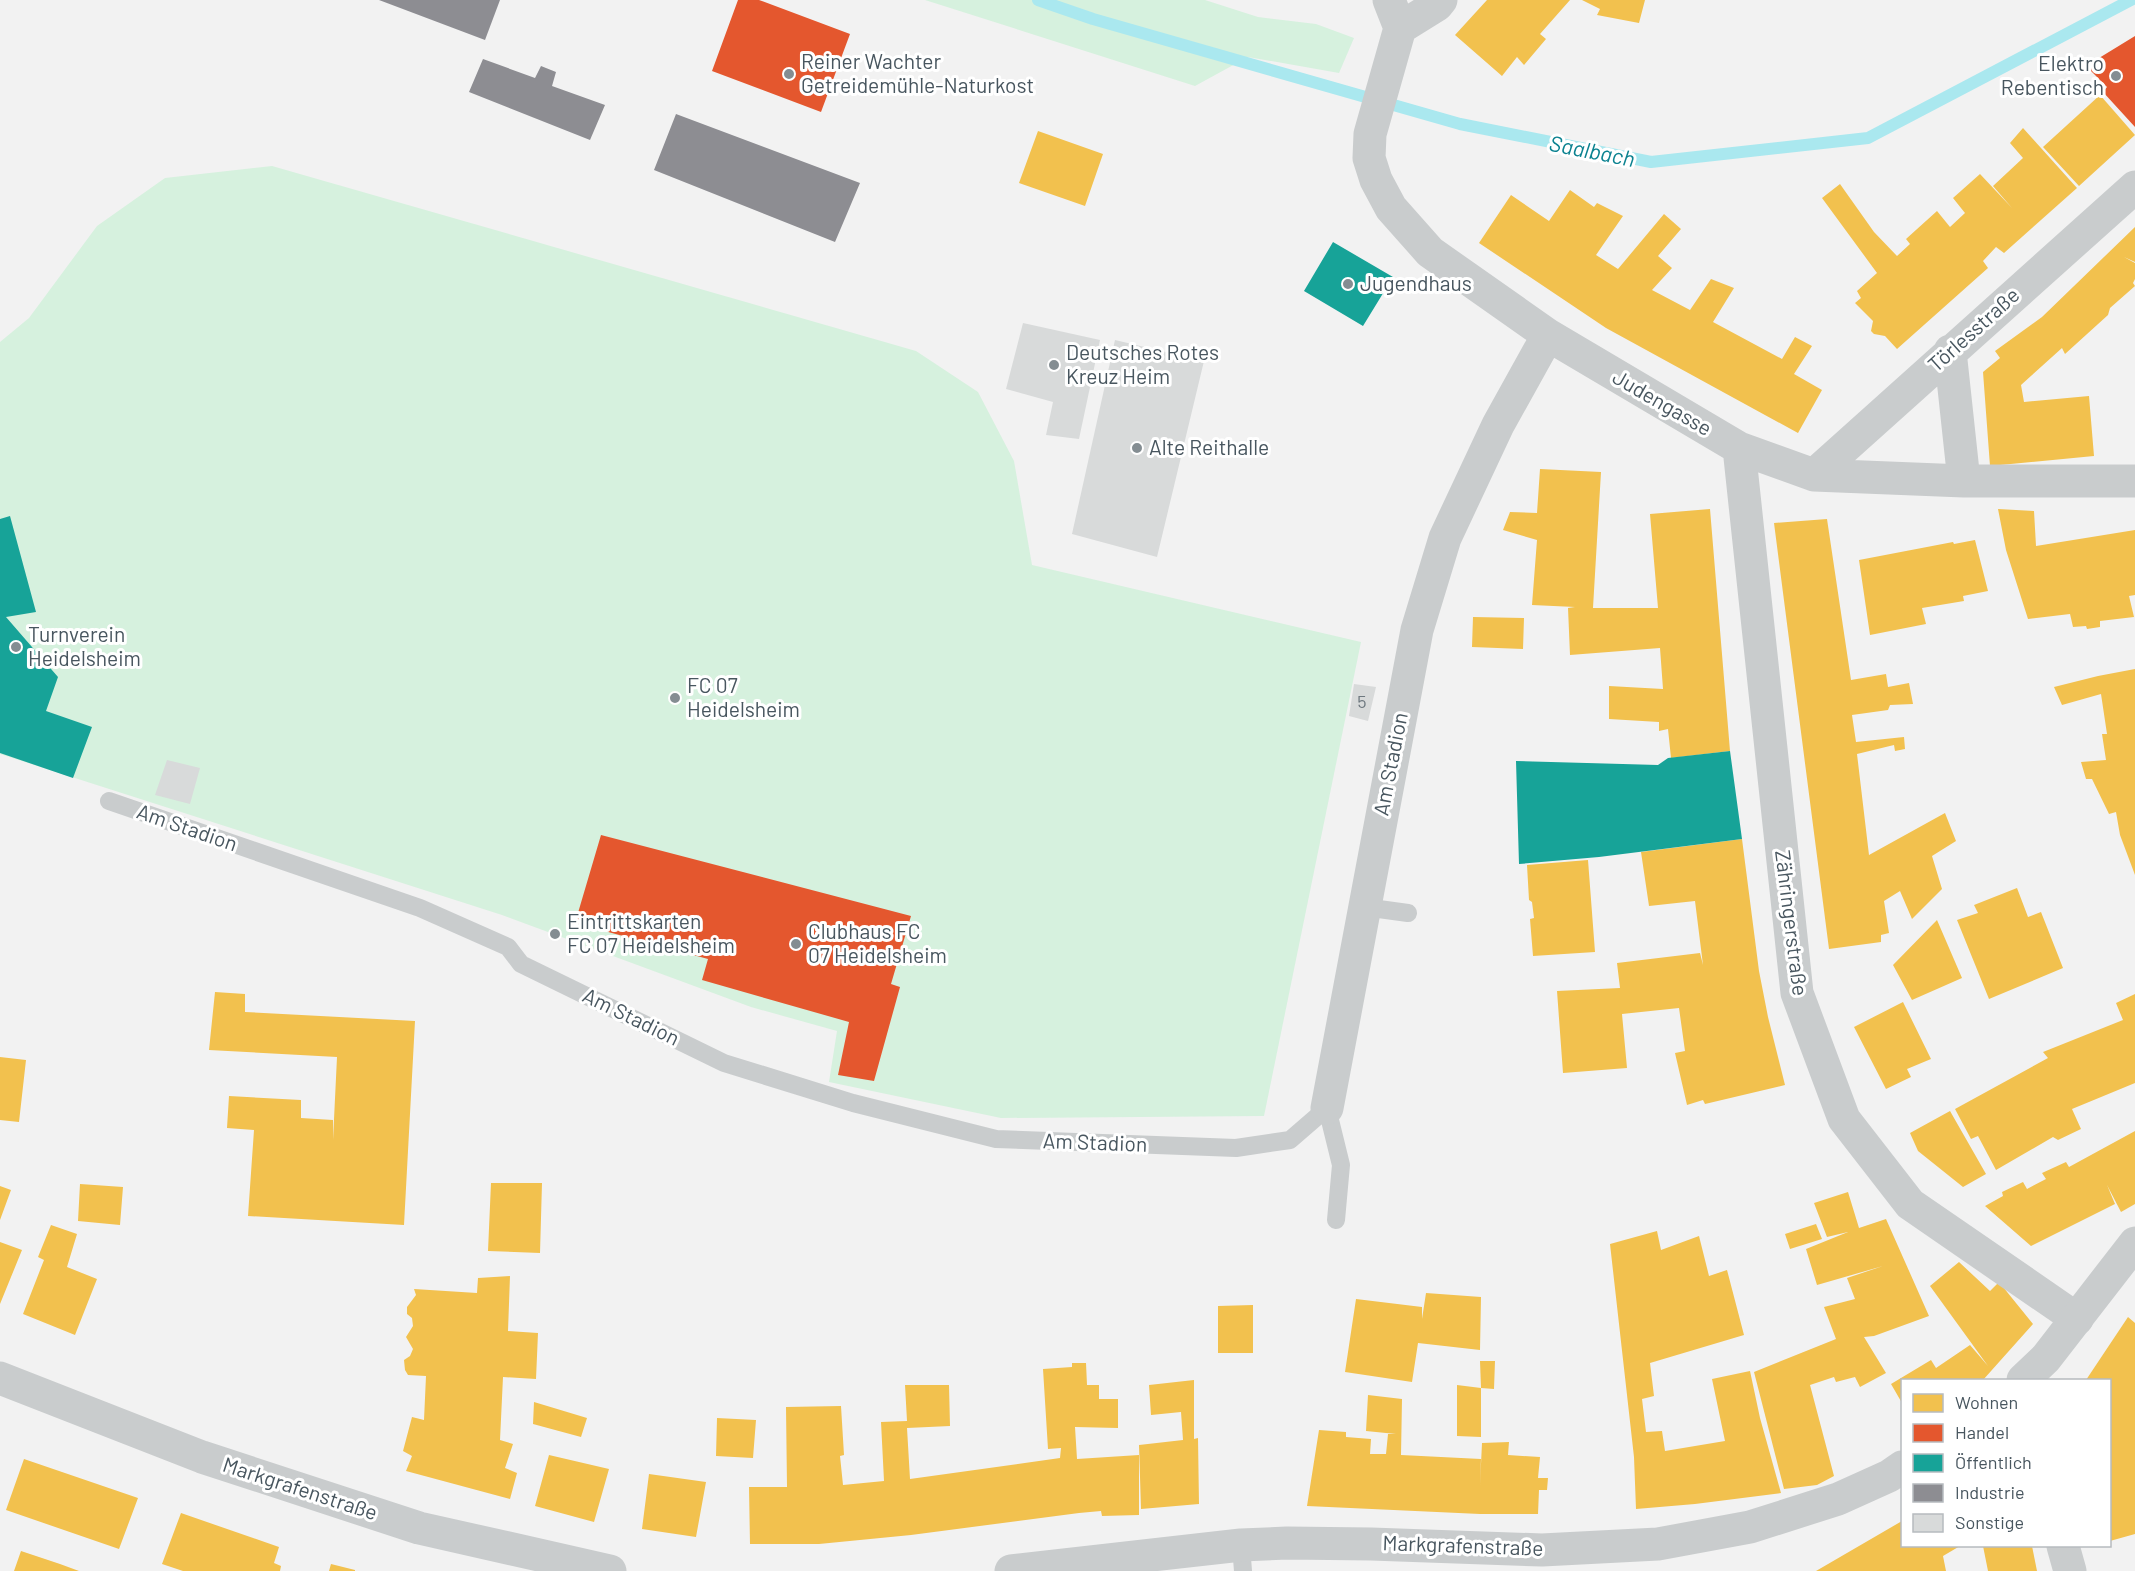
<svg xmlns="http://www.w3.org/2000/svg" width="2135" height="1571" font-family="Barlow,sans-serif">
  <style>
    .green { fill: #d6f1de }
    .homes { fill: #f2c14e }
    .shops { fill: #e4572e }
    .public { fill: #17a398 }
    .industry { fill: #8d8d92 }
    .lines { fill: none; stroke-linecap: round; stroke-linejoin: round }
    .stream { stroke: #aae8ef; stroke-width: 12 }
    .building { fill: #d8dada }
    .service { stroke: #c9cccd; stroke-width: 18 }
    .minor { stroke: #c9cccd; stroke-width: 33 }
    .tertiary { stroke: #c9cccd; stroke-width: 33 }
    .poi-dot { fill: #848d92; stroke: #fff; stroke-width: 2 }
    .labels { text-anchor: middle; stroke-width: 6; stroke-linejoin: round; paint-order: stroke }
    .number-label { font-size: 18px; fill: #6e787f }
    .poi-label { font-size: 21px; fill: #48565f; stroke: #fff; text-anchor: start }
    .street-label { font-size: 21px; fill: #48565f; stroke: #fff }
    .water-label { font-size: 22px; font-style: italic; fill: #0b8290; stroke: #fff }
  </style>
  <rect width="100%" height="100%" fill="#f2f2f2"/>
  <!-- green -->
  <path class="green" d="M925,0h280l53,17 58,7 38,14 -15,35 -91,-16 -53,29z
    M272,166l644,185 62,41 36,69 18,104 329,77 -97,474 -263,2 -172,-36 8,-51 -86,-24 -249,-92 -502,-161v-412l29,-24 68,-92 68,-48z"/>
  <!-- homes -->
  <path class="homes" d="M1487,0h83l-30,34 6,5 -22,26 -7,-8 -15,19 -47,-41z
    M1582,0h63l-6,23 -42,-8 3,-6z
    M2100,95l35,40 -56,51 -36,-39z
    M2023,128l54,60 -73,65 -8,-6 -13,14 5,7 -91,81 -12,-13 -11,-2 -3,-3 2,-10 -18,-18 6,-5 -4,-7 20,-18 -55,-75 18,-14 34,48 23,24 13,-12 -4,-5 31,-28 13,16 15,-14 -12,-15 27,-24 32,34 -19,-22 30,-28 -13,-15z
    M1038,131l65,23 -18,52 -66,-23z
    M1570,190l24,17 3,-4 26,13 -27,39 22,14 46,-55 17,15 -23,27 14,12 -20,22 38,20 21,-31 23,9 -21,34 69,37 13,-22 17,9 -18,28 28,16 -24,43 -192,-105 -127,-85 32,-48 38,26z
    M2135,227v35l-11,-5 11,6v16l-2,4 2,3 -25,22 -2,7 -43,39 -3,-6 -41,37 3,17 65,-6 5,60 -104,10 -7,-94 17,-14 -5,-7 47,-34z
    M1540,469l61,3 -8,136h65l-8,-94 60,-5 20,242 -59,7 -3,-29 -9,2v-9l-50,-3v-33l54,3 -3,-41 -90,7 -2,-47 7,-1 -43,-2 5,-65 -34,-10 7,-18 27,1z
    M1998,509l36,2 2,35 99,-16v65l-6,1 5,21 -34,4v6l-13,2 -1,-3 -13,1 -3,-13 -42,5 -22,-69z
    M1827,519l24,161 35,-6 2,13 21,-4 4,21 -23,1 -2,5 -36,5 4,27 48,-5 1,12 -10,2 -1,-6 -37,9 12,101 76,-42 11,28 -24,15 10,33 -30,30 -12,-28 -16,10 5,32 -8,2v7l-52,7 -55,-426z
    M1975,540l13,51 -25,5 1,5 -42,7 4,16 -56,11 -11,-75 94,-18 1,2z
    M1473,617l51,1 -1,31 -51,-2z
    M2135,669v206l-15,-40 -4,-23 -7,2 -17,-35h-6l-5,-17 25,-2 -4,-26h5l-6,-40 -39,11 -8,-18 44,-11z
    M1742,839l17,132 9,46 17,68 -80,19 -2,-4 -16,5 -12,-52 10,-2 -6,-43 -57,6 5,54 -64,5 -6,-82 63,-3 -3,-25 83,-10 3,12 -8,-64 -46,5 -8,-54z
    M1588,860l7,92 -62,4 -3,-37 4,-1 -2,-16 -3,-2 -2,-35z
    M2017,888l11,29 13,-5 22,56 -74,31 -32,-79 21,-7 -4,-8z
    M1937,920l25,58 -50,22 -19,-35z
    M215,992l30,2v18l170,9 -11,204 -156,-9 6,-86 -27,-2 2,-32 72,4v18l32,2v20l4,-83 -128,-7z
    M2135,994v89l-63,26 9,20 -23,11 -5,-3 -57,33 -18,-34 -7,3 -16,-30 93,-51 -5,-6 80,-32 -7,-17z
    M1903,1002l28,57 -24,10 4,8 -25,12 -32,-62z
    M0,1057l26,3 -7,62 -19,-2z
    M1950,1111l36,63 -23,13 -45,-36 -8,-18z
    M2135,1131v73l-14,8 -14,-27 8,19 -84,42 -46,-40 18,-10 -1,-4 21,-10 4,7 19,-10 -4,-6 24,-11 3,5z
    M491,1183h51l-2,70 -52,-2z
    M80,1184l43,3 -3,38 -42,-4z
    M0,1186l11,4 -11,30z
    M1848,1192l11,36 27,-9 43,97 -55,20 -10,1 22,36 -26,14 -5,-10 -19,5 -2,-5 -24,8 24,91 -17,9 -33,4 -30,-117 82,-33 -12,-32 31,-8 -8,-21 36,-12 -66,19 -11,-36 42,-17 -21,5 -13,-34z
    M1816,1224l6,15 -32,10 -5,-15z
    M51,1225l26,9 -10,33 30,12 -22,56 -52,-21 21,-54 -6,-3z
    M1657,1231l4,19 38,-14 10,40 18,-6 17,65 -94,28 4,33 -12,3 4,33 16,-1 3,20 60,-10 -13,-62 38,-8 10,47 21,75 -86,11 -59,5 -2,-52 -24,-213z
    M0,1242l22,8 -22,54z
    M1959,1262l31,29 9,-9 34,42 -50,56h-81v23l-11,-19 40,-24 5,8 34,-23 18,21 -58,-80z
    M510,1276l-2,55 30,2 -2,46 -33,-2 -3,63 13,4 -8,24 12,5 -7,26 -104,-28 6,-15 -9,-5 9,-34 12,3 2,-44 -18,-1 -3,-5 -1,-10 6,-4 3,-7 -7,-12 7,-11 -1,-8 -5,-4v-7l9,-12 -2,-6 63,4 1,-15z
    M1426,1293l55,4 -1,53 -62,-7 -6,39 -67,-10 11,-73 66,8v12z
    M1253,1305v48h-35v-47z
    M2128,1317l7,6v211l-25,7v-161h-24z
    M1480,1361h15l-1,28 -13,-1z
    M1072,1363h14l1,22h12v14h19v29l-43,-1 2,32 62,-4v60l-37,1 -1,-5 -22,2 -168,22 -92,9h-69l-1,-57h38l-1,-80 55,-1 3,49 -4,1 3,29 41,-4 -3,-59 26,-1 -2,-36h44l1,41 -43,2 3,51 150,-21 1,-10 -13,1 -5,-80 29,-2z
    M1194,1380v59l4,-1 1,66 -58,5 -2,-64 44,-5 -2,-28 -30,3 -2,-30z
    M1457,1385l24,3v49l-24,-1z
    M1368,1395l34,4 -1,56 80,4 -1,26 2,-42 27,-1 -1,13 32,2 -2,21h10l-1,12h-8l-1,24h-58l-173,-8 12,-76 27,2v5l25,2 -1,15h16l2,-20h8l-30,-3z
    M534,1402l53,16 -6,19 -48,-13z
    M717,1418l39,2 -3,38 -37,-2z
    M549,1455l60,14 -15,53 -59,-16z
    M24,1459l114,39 -19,51 -113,-39z
    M649,1474l57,8 -10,55 -54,-8z
    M181,1513l98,34 -5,16 7,3 -1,5h-97l-21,-7z
    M1902,1521v25h58l-17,10 3,15h-130z
    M1983,1546h49l5,25h-49z
    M21,1551l39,13 19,7h-65z
    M331,1564l24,6v1h-26z"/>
  <!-- shops -->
  <path class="shops" d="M738,0h21l91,34 -29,78 -109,-41z
    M2135,36v91l-32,-35 4,-5 -21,-21z
    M601,835l310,81 -20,68 9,3 -26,94 -36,-6 11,-53 -147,-42 6,-21 -133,-36z"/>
  <!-- public -->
  <path class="public" d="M1333,242l60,35 -30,49 -59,-35z
    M10,516l26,96 -30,5 52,60 -12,34 46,16 -19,51 -73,-25v-234z
    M1730,751l12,88 -143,18 -80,7 -3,-103 142,4 10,-7z"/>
  <!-- industry -->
  <path class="industry" d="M379,0h121l-15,40z
    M483,59l52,19 6,-12 15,6 -4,14 53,19 -15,35 -121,-48z
    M676,114l184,69 -25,59 -181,-72z"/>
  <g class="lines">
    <!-- stream -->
    <path class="stream" d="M1038,0l55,19 367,105 191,38 217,-24 263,-138"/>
  </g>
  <!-- building -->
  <path class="building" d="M1023,323l77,17 -21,99 -33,-4 7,-33 -47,-13z
    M1115,340l89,21 -47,196 -85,-23z
    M1354,684l22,3 -8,34 -19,-5z
    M167,760l33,8 -10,36 -35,-9z"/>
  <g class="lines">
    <!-- service -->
    <path class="service" d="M109,801l311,107 88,39 13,17 203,99 129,40 143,36 240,9 54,-8 37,-32 14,57 -5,55
      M1364,907l44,6
      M1241,1545l2,26"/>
    <!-- minor -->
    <path class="minor" d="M1389,0l11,28 -30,106 -1,24 7,22 15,28 39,44 118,83 191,113 75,27 150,6h171
      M1400,28l37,-23 4,-5
      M1950,351l14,130
      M1739,448l58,545 47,126 66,85 167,115
      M1814,475l321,-288
      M1327,1108l90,-478 28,-92 53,-113 50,-90
      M2063,1546l7,25"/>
    <!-- tertiary -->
    <path class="tertiary" d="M0,1378l202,79 217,71 191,43
      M2023,1380l23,-22 89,-115
      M1011,1571l230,-26 46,-2 84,1 171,6 116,-6 92,-17 88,-28 51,-23 13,-9"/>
  </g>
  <!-- markers -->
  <g class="poi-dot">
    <circle cx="789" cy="74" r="6"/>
    <circle cx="2116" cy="76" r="6"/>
    <circle cx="1348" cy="284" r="6"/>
    <circle cx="1054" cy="365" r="6"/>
    <circle cx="1137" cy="448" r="6"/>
    <circle cx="16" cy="647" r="6"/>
    <circle cx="675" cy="698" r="6"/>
    <circle cx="555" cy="934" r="6"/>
    <circle cx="796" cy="944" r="6"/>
  </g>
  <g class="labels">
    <!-- number labels -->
    <g class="number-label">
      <text x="1362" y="708">5</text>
    </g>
    <!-- poi labels -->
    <g class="poi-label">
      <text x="801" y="69">Reiner Wachter<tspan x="801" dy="24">Getreidemühle-Naturkost</tspan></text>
      <text x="2104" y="71" text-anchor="end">Elektro<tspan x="2104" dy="24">Rebentisch</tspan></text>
      <text x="1360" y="291">Jugendhaus</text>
      <text x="1066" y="360">Deutsches Rotes<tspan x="1066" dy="24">Kreuz Heim</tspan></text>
      <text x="1149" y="455">Alte Reithalle</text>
      <text x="28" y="642">Turnverein<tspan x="28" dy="24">Heidelsheim</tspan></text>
      <text x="687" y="693">FC 07<tspan x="687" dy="24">Heidelsheim</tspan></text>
      <text x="567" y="929">Eintrittskarten<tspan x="567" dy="24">FC 07 Heidelsheim</tspan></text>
      <text x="808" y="939">Clubhaus FC<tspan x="808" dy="24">07 Heidelsheim</tspan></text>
    </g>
    <!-- street labels -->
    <g class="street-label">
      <text transform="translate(1974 330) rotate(-42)" y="7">Törlesstraße</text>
      <text transform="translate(1662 403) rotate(30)" y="7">Judengasse</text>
      <text transform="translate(1391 764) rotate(-79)" y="7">Am Stadion</text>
      <text transform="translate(187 828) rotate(19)" y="7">Am Stadion</text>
      <text transform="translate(1791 923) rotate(83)" y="7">Zähringerstraße</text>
      <text transform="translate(631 1017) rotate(26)" y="7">Am Stadion</text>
      <text transform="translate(1095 1143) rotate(2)" y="7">Am Stadion</text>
      <text transform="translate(300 1489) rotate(18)" y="7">Markgrafenstraße</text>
      <text transform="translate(1463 1546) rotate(2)" y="7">Markgrafenstraße</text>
    </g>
    <!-- water labels -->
    <g class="water-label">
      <text transform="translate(1592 151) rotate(11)" y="8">Saalbach</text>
    </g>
  </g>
  <!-- legend -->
  <rect x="1901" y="1379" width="210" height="168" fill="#ffffff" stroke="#b6bbbf" stroke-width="1.5"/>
  <rect x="1913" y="1394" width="30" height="18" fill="#f2c14e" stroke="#b6bbbf" stroke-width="1.5"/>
  <text x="1955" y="1409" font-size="18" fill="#48565f">Wohnen</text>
  <rect x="1913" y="1424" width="30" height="18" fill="#e4572e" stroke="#b6bbbf" stroke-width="1.5"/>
  <text x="1955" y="1439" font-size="18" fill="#48565f">Handel</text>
  <rect x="1913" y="1454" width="30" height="18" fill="#17a398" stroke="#b6bbbf" stroke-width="1.5"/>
  <text x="1955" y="1469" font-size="18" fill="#48565f">Öffentlich</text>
  <rect x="1913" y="1484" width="30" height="18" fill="#8d8d92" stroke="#b6bbbf" stroke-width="1.5"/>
  <text x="1955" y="1499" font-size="18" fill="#48565f">Industrie</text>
  <rect x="1913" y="1514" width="30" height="18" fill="#d8dada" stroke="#b6bbbf" stroke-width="1.5"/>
  <text x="1955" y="1529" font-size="18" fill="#48565f">Sonstige</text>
</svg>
